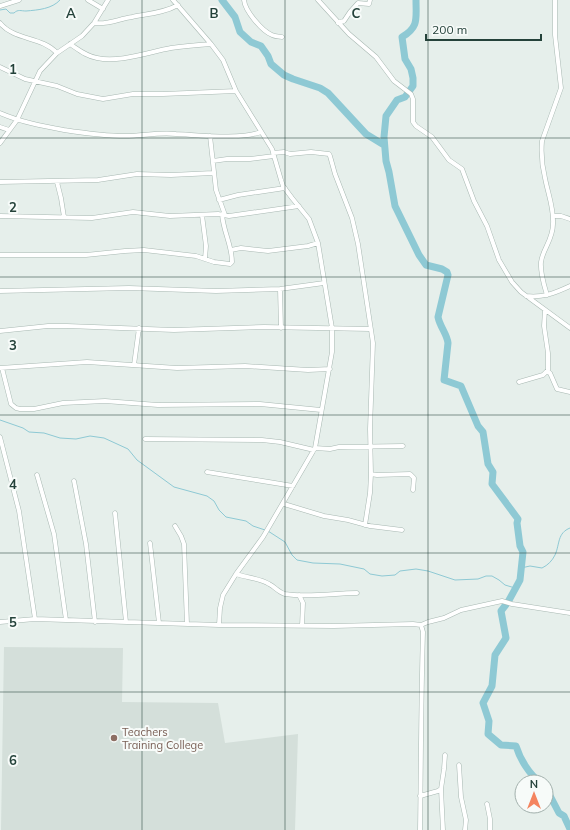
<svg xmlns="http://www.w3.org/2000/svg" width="570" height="830" font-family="Mulish,sans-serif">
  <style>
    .built { fill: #d4dfda }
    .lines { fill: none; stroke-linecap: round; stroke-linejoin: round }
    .stream { stroke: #8ec9d4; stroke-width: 1 }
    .river { stroke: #8ec9d4; stroke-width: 7 }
    .minor-casing { stroke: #a8b8b2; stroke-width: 5 }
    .minor { stroke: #fff; stroke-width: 4 }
    .grid { fill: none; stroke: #24423a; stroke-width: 1; stroke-opacity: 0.55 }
    .education-dot { fill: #8d6e63; stroke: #f7fbf9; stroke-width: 1.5 }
    .labels { text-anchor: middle; stroke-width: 4; stroke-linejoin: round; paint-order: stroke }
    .education-label { font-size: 11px; fill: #785e54; stroke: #f7fbf9; text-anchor: start }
    .grid-label { font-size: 13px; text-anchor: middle; font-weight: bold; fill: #24423a; stroke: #f7fbf9; stroke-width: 4; stroke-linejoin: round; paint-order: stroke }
  </style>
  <rect width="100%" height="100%" fill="#e6efeb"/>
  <!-- built -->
  <path class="built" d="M4,647l119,1 -1,54 96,1 7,40 73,-9 -3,96h-294z"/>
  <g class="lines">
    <!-- stream -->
    <path class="stream" d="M0,10l6,-1 4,4h4c4,-4 7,-2 12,-2 12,-1 26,-2 34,-11
      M0,420l23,8 6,4 15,1 16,5 16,1 14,-3 14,2 24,11 9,11 37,27 33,9 7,5 5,9 7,7 20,4 7,5 12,4
      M268,531l17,11 7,13 5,5 16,3 27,1 24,5 6,5 12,2 13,-1 5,-4 16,-2 12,2 27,9 23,-1 8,-3h6l7,4 6,5 10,3
      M521,568l9,-2 12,2c6,-3 10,-7 13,-13 5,-11 2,-22 15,-27"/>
    <!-- river -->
    <path class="river" d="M222,0l13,17 5,15 11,10 10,4 7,10 3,8 13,11 9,4 27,9 8,5 38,41 18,11
      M416,0c0,19 3,27 -14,37l3,22 6,10 2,9v8l-8,11 -8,3 -11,16 -2,21 2,24 3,11 6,34 24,49 7,10 16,4 5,3 1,3 -10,42c2,10 9,17 10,26l-4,37 17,6 17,40 5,6 5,32 5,8 -1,12 26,35 -1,4 3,23 3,6 -3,28 -12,22 -7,9 5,27 -11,17 -3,31 -9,17 6,18 -1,13 13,11 15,1c4,13 13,28 24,36
      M546,788l13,25 5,3 6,13"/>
    <defs>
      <path id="minor" d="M88,0l15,9
        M173,0l38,44 12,16 13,31 36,58 9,31 2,6 9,12 17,21 9,24 14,85v24l-17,96 -52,89 -27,37 -13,21 -3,13 -1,17
        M244,0c1,11 18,31 28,35 4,2 7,1 10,2
        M318,0l31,34 27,23 18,24 17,13 2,5v23l3,4 16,11 17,23 13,9 12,32 13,25 12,34 13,22 9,10 49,36
        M0,6l19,-6
        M0,23c15,18 41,13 57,30
        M94,23c15,2 24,-4 38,-6 15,-3 32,-4 46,-12
        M338,23l6,-2 6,-9 8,-9 11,1 1,-4
        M70,44c9,6 16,12 27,14 22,5 52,-6 74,-10 13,-2 26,-3 40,-4
        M0,67l25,12 32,7 20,8 26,5 30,-5h30l73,-3
        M0,113c21,9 42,13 64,17 20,3 40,6 61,6 17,0 34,-4 51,-2 23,1 63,6 85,-2
        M0,127l9,3
        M210,136l6,54 9,25
        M0,143l17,-23 23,-49 17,-18 25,-17 12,-13 14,-23
        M273,153l11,-1 6,2 21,-2 18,2 1,2 5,18 17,44 6,26 15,99 -3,86 1,45 -1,19 -5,32
        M213,161l14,-2h23l24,-3
        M0,182l98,-2 39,-6 34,1 42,-2
        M57,182l4,16 3,19
        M219,200l19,-5 47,-7
        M202,215l4,31 -1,13
        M0,216l92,2 41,-6 37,4 48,-2 11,2 70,-10
        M553,216h8l9,3
        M231,250l10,-2 27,3 40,-5 10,-3
        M0,255h86l39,-4 19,-1 52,6 18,6 16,2 2,-2c0,-17 -9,-31 -10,-48
        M280,289l1,39
        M0,291l129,-3 87,3 64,-2 44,-6
        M547,295c-3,-10 -7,-22 -6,-33 2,-14 12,-22 12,-38 1,-16 -5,-30 -8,-46 -3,-12 -4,-25 -3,-37l19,-53 -6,-53v-35
        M526,296c17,2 29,-3 44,-10
        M0,331l48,-5h19l107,4 90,-3 106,2
        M134,365l5,-37
        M0,368l87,-6 90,6 68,-2 63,4 22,-1
        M2,368l9,36 5,4 4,1h14l29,-6 42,-2 53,4 102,-1 61,6
        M547,372l3,1 7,16 13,3
        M519,382l24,-7 5,-5v-17l-4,-27 1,-16
        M0,437l19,74 16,108
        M145,439l117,1 18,2 34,8
        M315,448l15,1 9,-2 64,-1
        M207,472l86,14
        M371,474l6,1 33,-1 4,4 -1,12
        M37,475l17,59 12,86
        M74,481l12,63 9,78
        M284,504l40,12 24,4 22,6 32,4
        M115,513l11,109
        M175,526l6,10 3,8 3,80
        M150,543l9,80
        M236,574c11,4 24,4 33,10 6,3 9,8 16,10 23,4 49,-1 72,-1
        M299,595l4,8 -1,23
        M0,622l35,-3 184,6 115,1 79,-2 8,1 2,7c-2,66 -2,132 -3,198
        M421,625l7,-3 16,-4 17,-8 41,-9 10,3 58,9
        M459,765l2,32 5,23 -1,10
        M420,796l18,-5 3,-2
        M487,804l3,15v11
        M443,830l-2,-41 3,-20 1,-14"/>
    </defs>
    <!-- minor casing -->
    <use href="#minor" class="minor-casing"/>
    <!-- minor -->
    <use href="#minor" class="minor"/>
  </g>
  <!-- grid -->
  <path class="grid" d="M142,0v830M285,0v830M428,0v830M0,138h570M0,277h570M0,415h570M0,553h570M0,692h570"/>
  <!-- markers -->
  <circle class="education-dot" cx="114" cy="738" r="4"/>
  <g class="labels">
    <!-- education labels -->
    <g class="education-label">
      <text x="122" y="736">Teachers<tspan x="122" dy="13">Training College</tspan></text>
    </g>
  </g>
  <g class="grid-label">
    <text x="71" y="18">A</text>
    <text x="214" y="18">B</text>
    <text x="356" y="18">C</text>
    <text x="13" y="74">1</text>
    <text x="13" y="212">2</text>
    <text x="13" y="350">3</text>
    <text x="13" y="489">4</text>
    <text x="13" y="627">5</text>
    <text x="13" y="765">6</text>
  </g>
  <!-- north arrow -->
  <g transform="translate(534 794)"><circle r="19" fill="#f7fbf9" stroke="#a3b1ad"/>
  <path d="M0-3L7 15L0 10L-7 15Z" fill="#f4845f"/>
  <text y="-6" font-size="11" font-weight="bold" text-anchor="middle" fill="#24423a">N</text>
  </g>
  <!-- scale -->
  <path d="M426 34v6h115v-6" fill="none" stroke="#24423a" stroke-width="2"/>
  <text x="432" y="34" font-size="12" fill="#24423a" stroke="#f7fbf9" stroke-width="3" paint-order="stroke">200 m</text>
</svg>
